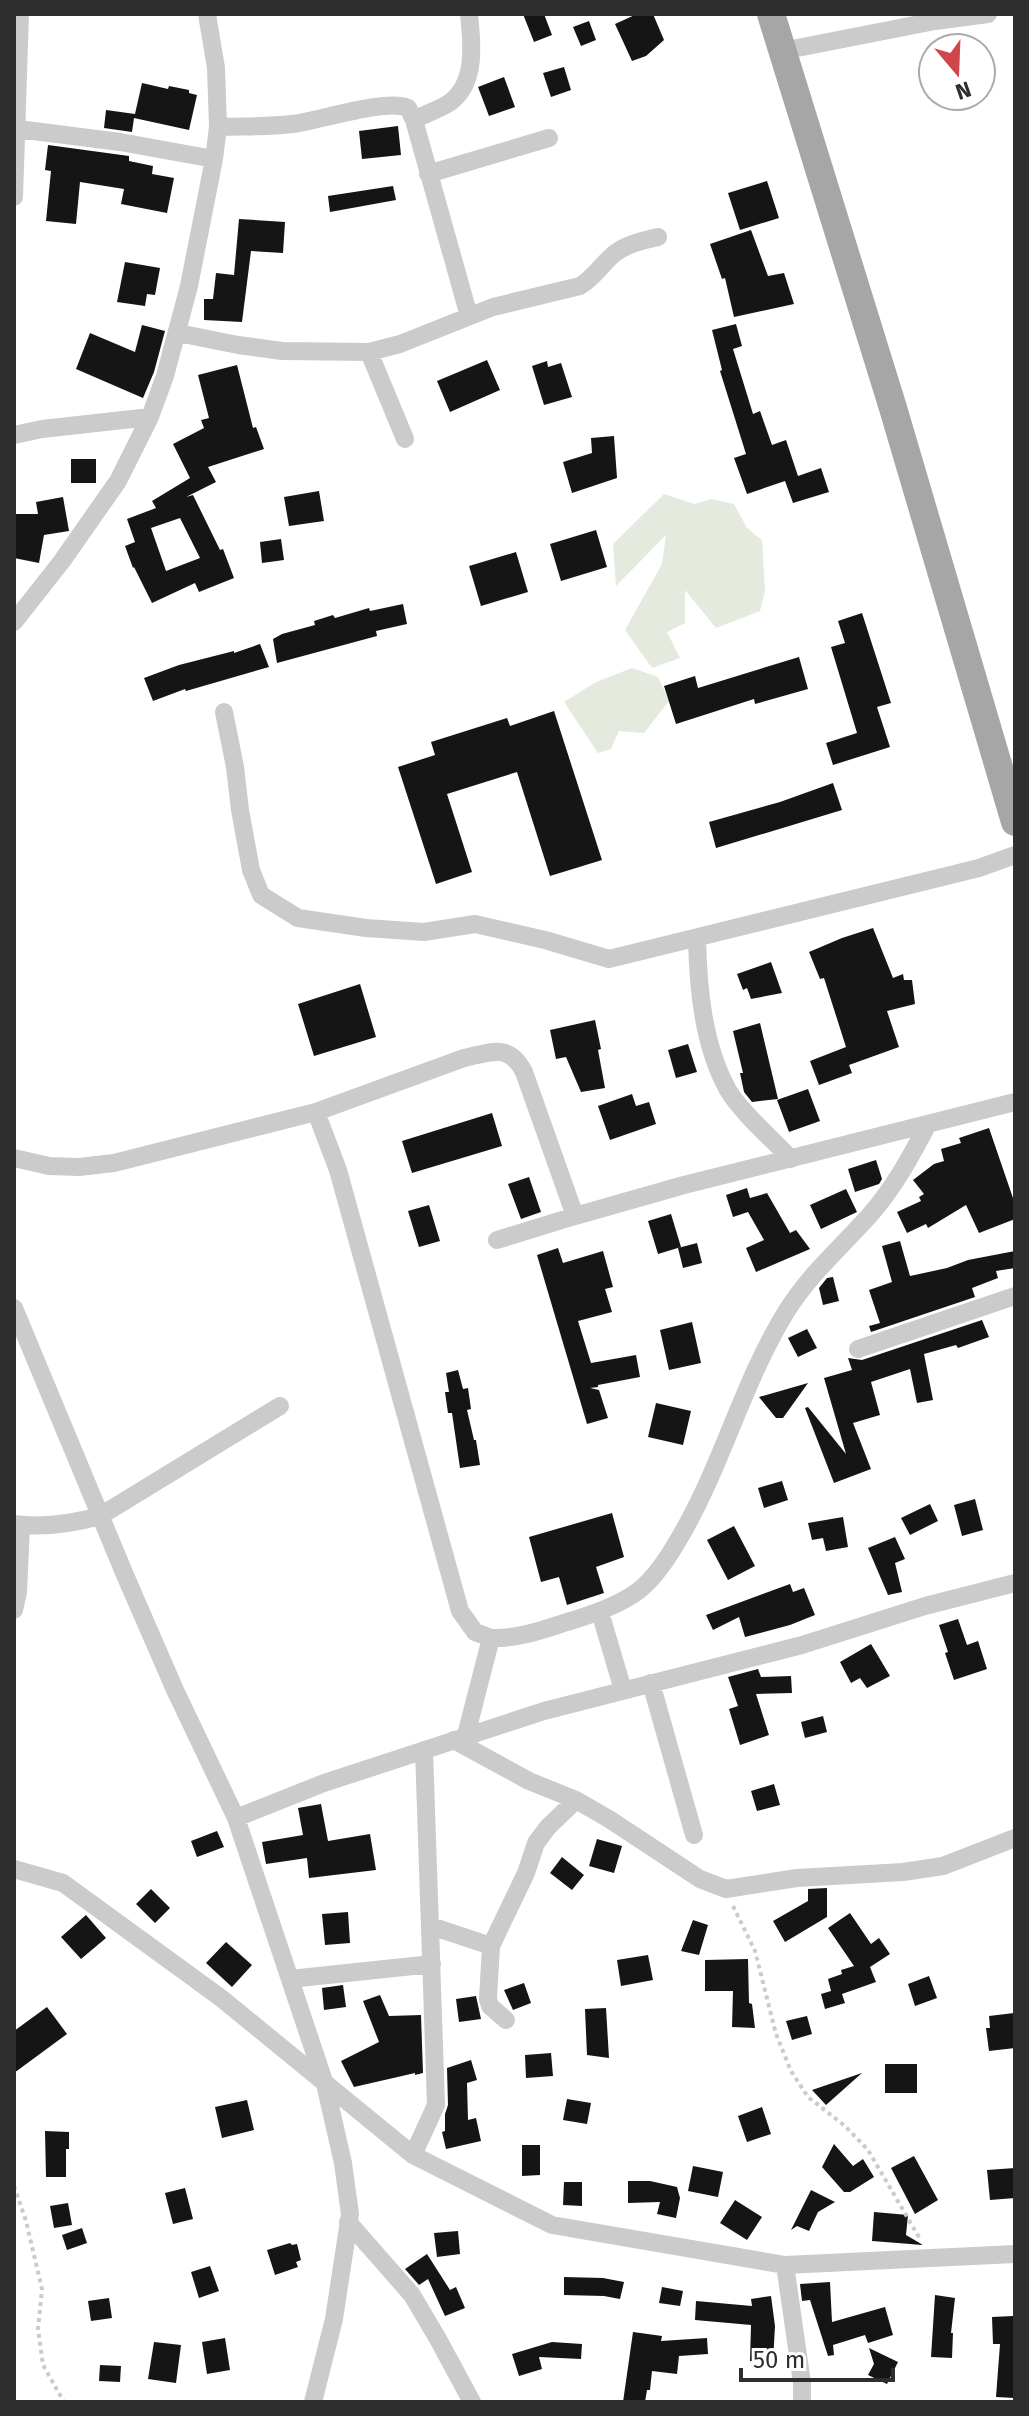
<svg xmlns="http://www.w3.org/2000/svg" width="1029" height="2416" font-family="'Fira Sans',sans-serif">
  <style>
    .green { fill: #e4eade }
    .building { fill: #151515; fill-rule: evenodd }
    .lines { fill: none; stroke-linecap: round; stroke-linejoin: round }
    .path { stroke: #cbcbcb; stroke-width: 4; stroke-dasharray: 4 4; stroke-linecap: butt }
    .street { stroke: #cbcbcb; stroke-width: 18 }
    .primary { stroke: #a6a6a6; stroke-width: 28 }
  </style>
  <rect width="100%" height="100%" fill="#fff"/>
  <!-- green -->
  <path class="green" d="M664,494l30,10 18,-5 22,5 13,24 15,12 3,51 -5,20 -44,17 -31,-38v33l-18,9 13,26 -28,10 -27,-38 37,-66 4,-29 -50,51 -3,-42z
    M632,668l26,9 11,24 -25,32 -25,-2 -8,18 -13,4 -34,-51 32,-20z"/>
  <!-- building -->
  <path class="building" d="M523,14h21l8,21 -18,7z
    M637,14h16l11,26 -18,16 -14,5 -17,-37z
    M589,21l7,19 -15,6 -8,-19z
    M564,67l7,23 -20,7 -8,-24z
    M504,77l11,30 -26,9 -11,-29z
    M142,83l26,6 1,-3 20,4v3l8,2 -8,35 -55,-12 -2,14 -28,-4 2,-18 29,4z
    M398,126l3,29 -39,4 -3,-28z
    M48,145l81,11v5l24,5 -1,8 22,4 -7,35 -46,-9 3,-15 -44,-7 -4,42 -30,-3 5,-50 -6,-1z
    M767,181l12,37 -39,12 -12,-37z
    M393,186l3,14 -66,12 -2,-16z
    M239,219l46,3 -2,31 -32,-2 -9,71 -38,-2v-21h9l3,-26 18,2z
    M751,230l17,46 16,-3 10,31 -60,13 -9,-39 -3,1 -12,-35z
    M125,262l35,6 -5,27 -8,-1 -2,12 -28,-4z
    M736,324l6,22 -9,3 20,65 7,-3 12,34 14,-5 12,36 23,-8 8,24 -36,11 -8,-22 -38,13 -13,-36 12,-4 -26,-83 2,-1 -10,-40z
    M142,325l23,6 -11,41 -11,26 -67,-29 14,-36 45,19z
    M487,360l13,30 -50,22 -13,-31z
    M547,361l1,6 13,-4 11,34 -28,8 -12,-39z
    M237,365l16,63 3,-1 8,22 -56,18 8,15 -30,15 7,-2 27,55 3,-1 11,29 -35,14 -4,-9 -43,20 -18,-36 -1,1 -8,-22 10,-4 -8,-23 29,-11 -4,-7 38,-23 -17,-34 31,-16 -3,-8 8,-2 -11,-43zM180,518l20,40 -34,13 -15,-43z
    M614,436l3,42 -45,15 -9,-31 29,-9 -1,-15z
    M71,459h25v24h-25z
    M319,491l5,30 -35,5 -5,-29z
    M63,497l6,34 -25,4 -5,28 -25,-5v-44h24l-2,-12z
    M596,530l11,37 -46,14 -11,-37z
    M281,539l3,21 -22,3 -2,-21z
    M516,552l12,40 -47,14 -12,-40z
    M403,604l4,20 -31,7 1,5 -100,27 -4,-24 9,-5 33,-9 -1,-4 19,-6 2,3 34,-10 1,3z
    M862,613l29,90 -14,4 13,40 -57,18 -7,-22 31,-10 -26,-86 14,-4 -7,-22z
    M260,644l9,23 -83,24 -1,-2 -32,12 -9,-23 35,-13 55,-14v2z
    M799,657l9,32 -53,15 -1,-5 -78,25 -12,-38 31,-10 3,12z
    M554,711l48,149 -52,16 -33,-104 -70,22 25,78 -36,12 -38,-117 37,-12 -4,-13 76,-24 3,8z
    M833,783l9,27 -126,38 -7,-26 71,-20z
    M873,928l20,50 10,-4 1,6h8l3,24 -28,7 12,36 -50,18 3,8 -33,12 -9,-24 36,-14 -22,-69 -4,1 -11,-27 33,-14z
    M771,962l11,31 -31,6 -4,-11 -4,2 -6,-16z
    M360,984l16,53 -62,19 -16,-52z
    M595,1020l6,29 -3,1 7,38 -24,4 -15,-35 -10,2 -6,-29z
    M760,1023l18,76 -26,3 -8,-10 -4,-19h3l-10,-42z
    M688,1044l9,28 -21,6 -8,-28z
    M808,1089l12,32 -31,11 -12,-32z
    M632,1094l4,12 13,-4 7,22 -46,16 -12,-34z
    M492,1113l10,33 -90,27 -10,-32z
    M989,1128l26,76v15l-36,14 -13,-28 -38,23 -2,-4 -19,9 -10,-21 24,-11 -2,-4 5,-3 -11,-14 21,-16 10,-3 -3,-12 20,-6 -2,-5z
    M876,1160l6,19 -3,5 -24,8 -7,-23z
    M529,1177l12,35 -20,7 -13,-35z
    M747,1188l3,10 17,-5 23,40 6,-3 14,19 -54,23 -10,-24 18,-8 -16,-28 -15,5 -7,-22z
    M846,1189l11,23 -36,17 -11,-24z
    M429,1205l11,36 -21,6 -11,-36z
    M671,1214l10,33 -23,7 -10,-33z
    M900,1241l10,35 37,-8 21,-8 47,-9v17l-19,3 2,7 -26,10 3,9 -104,35 -2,-6 11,-3 -11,-33 23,-8 -10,-36z
    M697,1243l5,20 -19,5 -5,-20z
    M558,1248l5,15 40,-12 10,36 -8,2 7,23 -34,9 13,42 45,-8 4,22 -42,8v2l-8,1 9,2 9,28 -21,6 -50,-169z
    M833,1277l6,24 -16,4 -4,-17 8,-10z
    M982,1320l7,17 -31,11 -2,-3 -32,9 9,46 -16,3 -7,-34 -39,13 9,33 -27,8 18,46 -37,14 -29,-75 3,-1 38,47 -22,-76 28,-8 -4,-12 14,2z
    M692,1322l9,41 -32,7 -9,-40z
    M807,1329l10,19 -19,9 -10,-19z
    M458,1370l5,19 5,-1 3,21 -4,1 7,30h2l4,25 -20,3 -8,-55h-4l-3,-21h4l-3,-19z
    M808,1383l-25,35h-7l-17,-21z
    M656,1403l35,8 -8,34 -35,-8z
    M782,1481l6,19 -24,8 -6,-20z
    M975,1499l8,31 -21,6 -8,-31z
    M930,1504l8,17 -28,14 -9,-17z
    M612,1513l12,44 -28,10 8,26 -37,12 -8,-28 -18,5 -12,-45z
    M843,1517l5,30 -22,4 -3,-13 -11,2 -4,-17z
    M734,1526l21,40 -27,14 -21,-40z
    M895,1537l10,22 -10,4 7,29 -14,3 -20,-47z
    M790,1584l3,8 11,-4 11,27 -25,10 -45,12 -6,-20 -26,13 -7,-15z
    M958,1619l9,26 11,-4 9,28 -33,11 -9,-27 3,-1 -9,-27z
    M871,1644l19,32 -23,12 -7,-10 -9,5 -11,-21z
    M758,1669l3,8 30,-1 1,17 -36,1 13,41 -29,10 -11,-36 9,-3 -10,-29z
    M823,1716l4,16 -22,6 -4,-16z
    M774,1784l6,21 -23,6 -6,-20z
    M321,1804l7,37 42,-7 6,36 -67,8 -2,-20 -41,6 -4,-22 41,-7 -5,-27z
    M217,1831l7,16 -27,10 -6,-16z
    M597,1839l25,7 -8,27 -25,-7z
    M562,1857l22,18 -12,15 -22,-17z
    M827,1888v29l-42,25 -12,-21 35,-20v-12z
    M151,1889l19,19 -15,15 -19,-19z
    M348,1912l2,31 -25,2 -3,-31z
    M850,1913l21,31 8,-6 11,16 -20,13 6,15 -34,12 3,9 -20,6 -4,-15 10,-3 -3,-12 14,-5 -1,-4 13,-4 -26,-38z
    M86,1915l20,23 -25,21 -20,-22z
    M693,1920l15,5 -9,30 -18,-4z
    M226,1942l26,23 -20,22 -26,-24z
    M648,1955l5,25 -32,6 -4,-26z
    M748,1959l1,44 3,1 3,24 -23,-1 1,-36h-28v-31z
    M929,1976l8,22 -22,8 -7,-22z
    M524,1983l7,20 -18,7 -9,-20z
    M343,1985l3,22 -22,3 -2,-22z
    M380,1995l9,21 32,-1 2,58 -8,2v-2l-61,14 -13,-26 38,-19 -16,-41z
    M476,1996l5,23 -22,3 -3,-23z
    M47,2007l20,27 -53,39v-42z
    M606,2008l3,50 -22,-3 -2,-46z
    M1014,2013l1,35 -26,3 -3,-23h4l-1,-12z
    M807,2016l5,18 -20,6 -6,-19z
    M551,2053l2,23 -27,2 -1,-23z
    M471,2060l6,20 -10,3 1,37 8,-2 5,23 -35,8 -4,-17 3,-1v-17l3,-9 -1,-37z
    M885,2064h32v29h-32z
    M862,2073l-36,32 -14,-15z
    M567,2099l24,4 -4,21 -24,-4z
    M247,2100l7,30 -32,8 -7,-31z
    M762,2107l9,27 -24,8 -9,-26z
    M45,2131l24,1v17h-3v28h-20z
    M834,2144l19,22 10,-7 11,18 -24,15h-6l-22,-25z
    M522,2145h18v30l-18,1z
    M914,2156l24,44 -23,14 -24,-46z
    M693,2166l30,6 -5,25 -30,-6z
    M1015,2168v30l-25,2 -3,-30z
    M628,2181h22l27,6 3,11 -4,20 -19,-4 3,-12 -32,1z
    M564,2182h18v24l-19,-1z
    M185,2188l8,31 -20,5 -8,-31z
    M811,2190l24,12 -17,10 -9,19 -12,-5 -6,4z
    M735,2200l27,17 -15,23 -27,-17z
    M68,2203l4,22 -18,3 -4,-22z
    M874,2212l34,3 -2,20 17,10 -51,-4z
    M82,2228l5,15 -20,7 -5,-15z
    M458,2231l2,23 -23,3 -3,-24z
    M290,2243l2,2 5,-1 4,16 -5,2 2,5 -23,8 -8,-25z
    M427,2254l23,36 6,-3 9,21 -20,8 -17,-37 -9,6 -14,-16z
    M210,2266l9,25 -20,7 -8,-26z
    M564,2277l39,1 21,4 -4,17 -16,-3 -40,-1z
    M830,2282l2,40 53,-15 8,28 -25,8 -3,-8 -32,10 1,10 -6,1 -18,-56 -8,1 -2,-17z
    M662,2287l21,4 -3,15 -21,-3z
    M935,2295l20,3 -4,35h2l-1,25 -21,-1z
    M771,2296l4,30 -2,36 -23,-1 1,-36 -56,-5 1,-19 56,5 -1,-7z
    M109,2298l3,20 -21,3 -3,-20z
    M1013,2316l2,82 -19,-1 4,-53h-7l-1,-27z
    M633,2332l29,4 -1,5 46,-3 1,16 -29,2 -2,18 -25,-3 -2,19h-3l-2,12h-22z
    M225,2338l5,32 -23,4 -5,-32z
    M154,2342l27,3 -5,38 -28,-4z
    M552,2342l30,2 -1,15 -42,-2 3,12 -23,7 -7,-22z
    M869,2348l29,14 -11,22 -19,-9 6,-11z
    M100,2365l21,1 -1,16 -21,-1z"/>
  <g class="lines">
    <!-- path -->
    <path class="path" d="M733,1906l22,45 21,83 15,37 17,26 37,29 23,24 52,89
      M14,2186l12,35 16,68 -4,40 5,36 21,37"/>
    <!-- street -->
    <path class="street" d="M782,51l153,-30 53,-7
      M414,120c11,-6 24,-10 35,-17 28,-19 23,-60 20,-89
      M218,127c24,-1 49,0 74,-3 26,-3 95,-26 116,-16l6,12 55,196
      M18,129l102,13 94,17
      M428,174l121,-36
      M14,197l6,-183
      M178,333l60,12 44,6 87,1 31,-8 93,-37 87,-21c14,-8 21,-21 34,-32 12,-10 28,-13 44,-17
      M369,352l36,87
      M14,435l28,-6 108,-12
      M14,622l48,-61 56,-80 32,-64 15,-41 24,-90 25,-127 4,-32 -2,-59 -9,-54
      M224,712l11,55 5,43 11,60 10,25 37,23 68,10 58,4 51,-8 70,16 64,19 370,-91 36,-13
      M697,938c1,50 6,107 31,152 11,20 46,51 63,69
      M316,1112l22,58 122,441 15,21 16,6
      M14,1158l35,8 30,1 35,-4 202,-51 148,-54c28,-6 45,-15 60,14l51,144 109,-31 331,-83
      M497,1240l78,-24
      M14,1308l111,267 50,115 61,128 89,266 18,79 7,51 -16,105 -21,83
      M858,1349l157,-53
      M14,1524c30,4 57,0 86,-8l180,-110
      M14,1610l4,-18 3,-67
      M600,1612l23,78
      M651,1683l43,152
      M466,1735l25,-97c27,1 51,-8 76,-16 24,-7 47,-15 67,-28 18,-12 32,-33 43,-52 44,-72 64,-157 109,-230 23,-37 54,-64 83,-96 25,-28 42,-60 59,-92
      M454,1740l75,41 47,19 33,19 91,60 26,10 71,-11 106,-6 40,-6 72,-28
      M236,1818l88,-35 220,-72 258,-66 123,-39 90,-23
      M14,1869l49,14 158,115 192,157 139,70 233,40 230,-11
      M431,1926l60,20
      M290,1979l142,-15
      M506,2020l-16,-14 -2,-7 3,-53 35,-73 10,-30 12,-16 28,-27
      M413,2155l23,-50 -12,-355
      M348,2222l64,73 26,44 34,63
      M785,2265l17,118v19"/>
    <!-- primary -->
    <path class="primary" d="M771,14l122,394 122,414"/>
  </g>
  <!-- border -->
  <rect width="1029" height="2416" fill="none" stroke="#2e2e2e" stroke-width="32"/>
  <!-- north arrow -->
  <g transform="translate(957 72) rotate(161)"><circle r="38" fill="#ffffff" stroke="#ababab" stroke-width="2"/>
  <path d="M0-6L14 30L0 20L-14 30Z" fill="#cf474c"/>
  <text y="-12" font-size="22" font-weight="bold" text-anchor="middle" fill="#2e2e2e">N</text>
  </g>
  <!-- scale -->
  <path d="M741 2368v12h152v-12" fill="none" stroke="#2e2e2e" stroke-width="4"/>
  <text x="753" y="2368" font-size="24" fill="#2e2e2e" stroke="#ffffff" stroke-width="6" paint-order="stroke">50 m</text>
</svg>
